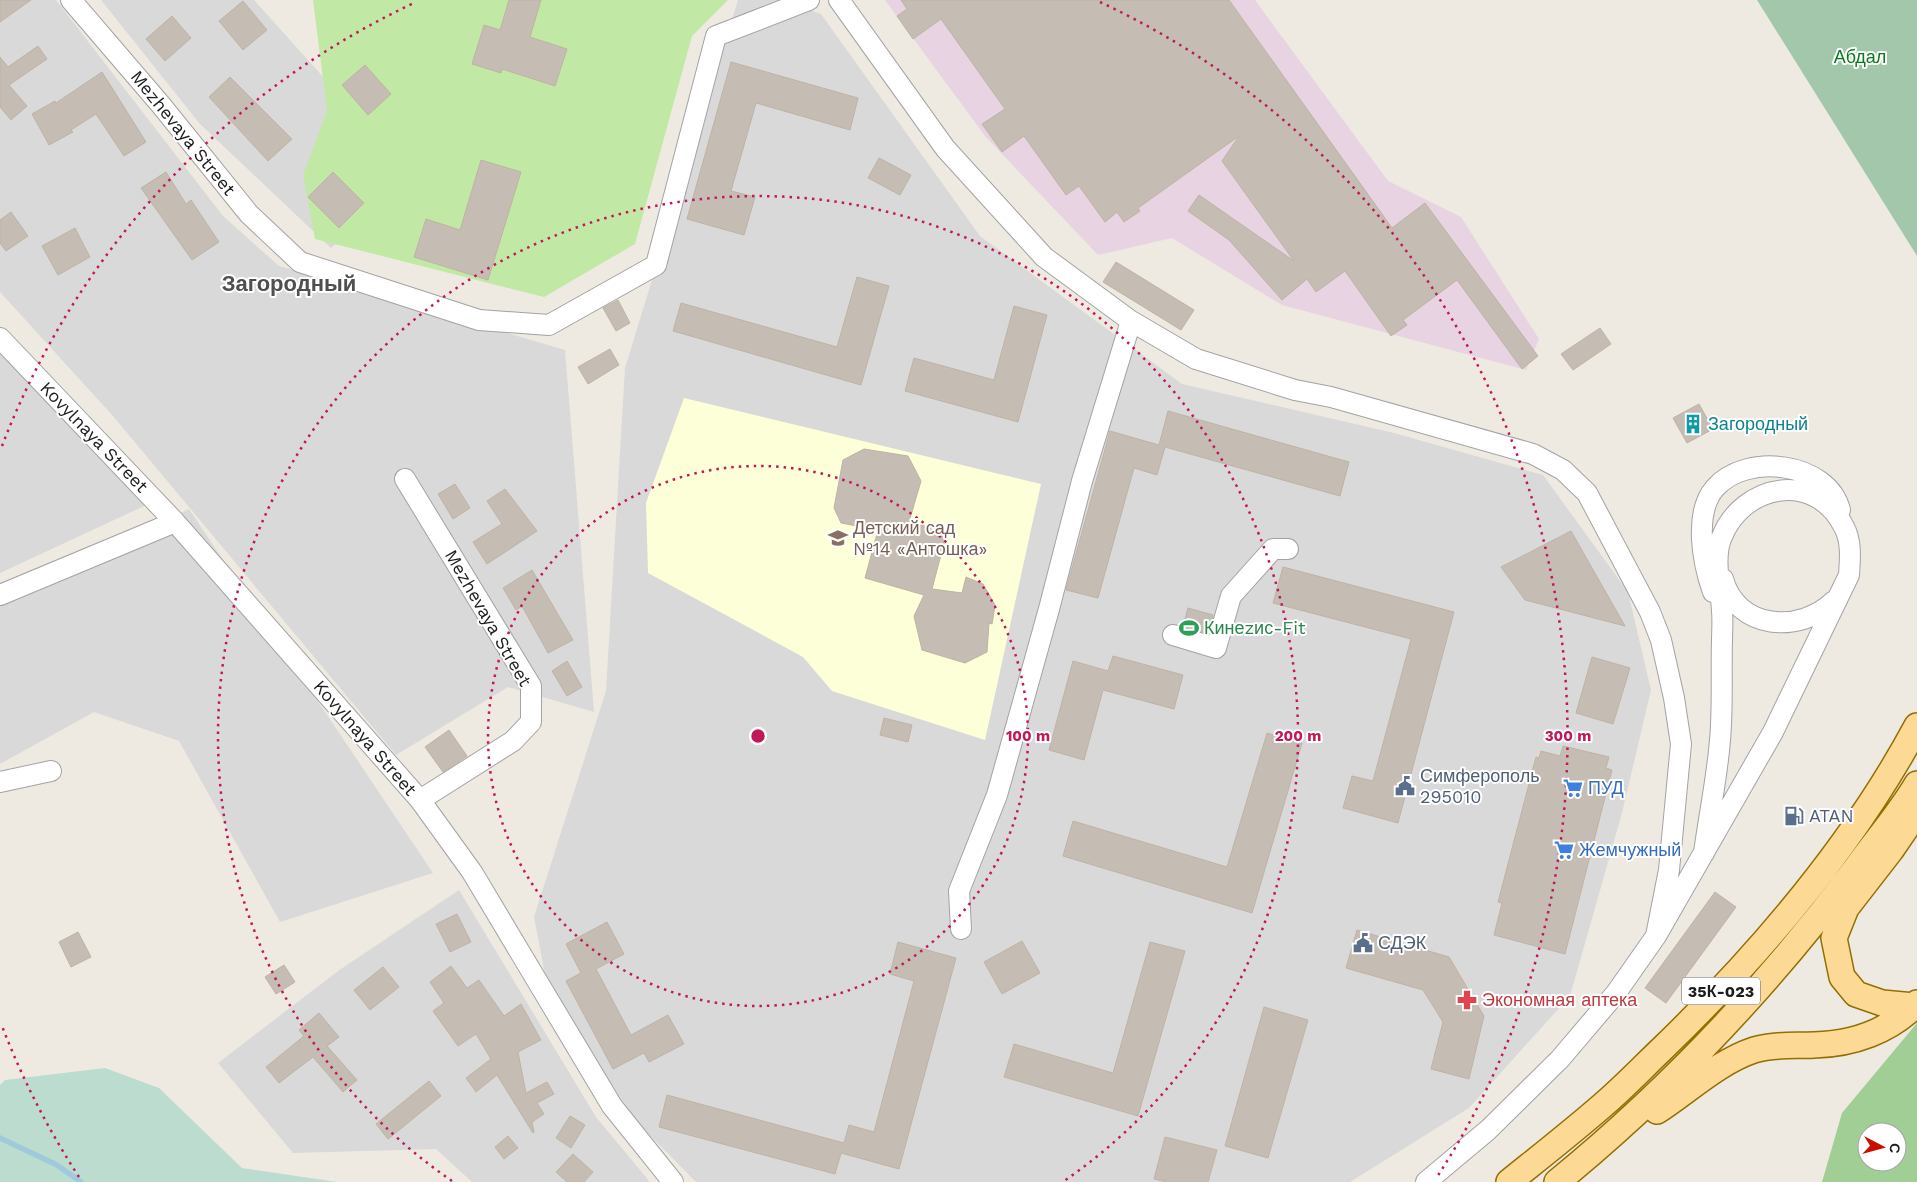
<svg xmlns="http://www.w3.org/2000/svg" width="1917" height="1182" font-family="'Work Sans',sans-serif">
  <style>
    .residential { fill: #dad9d9 }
    .industrial { fill: #e7d3e1 }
    .education { fill: #fcffd8 }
    .grass { fill: #c1e9a5 }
    .forest { fill: #a1ce95; fill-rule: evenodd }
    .wetland { fill: #bddcd0 }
    .cemetery { fill: #a2c7aa }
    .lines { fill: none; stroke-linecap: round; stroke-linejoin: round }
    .stream { stroke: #a0cadc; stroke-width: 5.5 }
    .building { fill: #c5bdb4; stroke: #bfb2a3 }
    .minor-casing { stroke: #a3a3a3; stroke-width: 22 }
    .major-casing { stroke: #936f00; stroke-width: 28 }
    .minor { stroke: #fff; stroke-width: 20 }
    .major { stroke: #fdd996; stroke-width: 25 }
    .ring { fill: none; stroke: #c2185b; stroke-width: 2.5; stroke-dasharray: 2.5 5 }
    .labels { text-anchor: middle; stroke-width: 4; stroke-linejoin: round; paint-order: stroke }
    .shield { fill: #fff; stroke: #606060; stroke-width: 1 }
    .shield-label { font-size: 16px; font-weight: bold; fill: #1c1c1c }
    .park-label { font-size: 18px; fill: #097a1c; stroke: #fff }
    .street-label { font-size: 18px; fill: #1c1c1c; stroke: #fff }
    .culture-label { font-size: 18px; fill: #0d838f; stroke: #fff; text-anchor: start }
    .education-label { font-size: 18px; fill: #785e54; stroke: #fff; text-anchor: start }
    .leisure-label { font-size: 18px; fill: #27864d; stroke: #fff; text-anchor: start }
    .service-label { font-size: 18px; fill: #4e5e75; stroke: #fff; text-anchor: start }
    .shop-label { font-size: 18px; fill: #366cbe; stroke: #fff; text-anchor: start }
    .health-label { font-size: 18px; fill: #be3a42; stroke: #fff; text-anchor: start }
    .district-label { font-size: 22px; font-weight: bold; fill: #4f4f4f; stroke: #fff }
    .centre { fill: #c2185b; stroke: #fff; stroke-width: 2.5 }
    .ring-label { font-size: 15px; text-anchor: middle; font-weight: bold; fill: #c2185b; stroke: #fff; stroke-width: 4; stroke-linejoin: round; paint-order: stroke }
  </style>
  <rect width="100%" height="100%" fill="#eeeae1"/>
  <!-- residential -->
  <path class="residential" d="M0,0h56l167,216 56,50 286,84 29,362 -86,-25 -112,68 -283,-339 -113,-124z
    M101,0h153l160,178 -83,70 -131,-124z
    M738,0h43l40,14 159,222 202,148 212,49 149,42 85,117 23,98 -29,123 -52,183 -101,112 -119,74h-654l-62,-63 -87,-134 -13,-68 72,-226 19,-323z
    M0,348l155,153 -155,72z
    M189,509l244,364 -153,49 -101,-181 -85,-29 -94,52v-168z
    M459,890l137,227 54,65h-178l-36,-33 -143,4 -75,-90 120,-92z"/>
  <!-- industrial -->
  <path class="industrial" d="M885,0h370l133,181 73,36 78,122 -13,31 -244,-65 -110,-67 -74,17 -113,-119z"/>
  <!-- education -->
  <path class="education" d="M684,398l357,86 -56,256 -153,-49 -29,-34 -155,-84 -2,-70z"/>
  <!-- grass -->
  <path class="grass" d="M313,0h415l-36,36 -57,208 -91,53 -229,-58 -12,-64 24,-64z"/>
  <!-- forest -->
  <path class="forest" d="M1917,1023v159h-95l20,-69zM1867,1132h30v30h-30z"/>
  <!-- wetland -->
  <path class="wetland" d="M105,1068l54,20 83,80 95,14h-337v-97l5,-5z"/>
  <!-- cemetery -->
  <path class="cemetery" d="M1757,0h160v256z"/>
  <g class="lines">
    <!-- stream -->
    <path class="stream" d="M0,1138l57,27 24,17"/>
  </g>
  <!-- building -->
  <path class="building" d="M0,0h31l-31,22z
    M509,0h32l-11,37 37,12 -12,37 -53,-17 -1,4 -29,-9 12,-39 16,5z
    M901,0h328l163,228 33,-25 113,153 -16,13 -65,-89 -54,40 4,5 -16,11 -46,-65 -29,21 -9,-13 -25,21 -53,-60 -41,-29 11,-16 95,66 -72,-100 17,-25 -101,72 2,3 -16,11 -7,-10 -12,10 -26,-36 -13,9 -42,-59 -22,16 -20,-28 23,-15 -64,-90 -28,20 -16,-23 10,-7z
    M243,1l24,29 -24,20 -24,-29z
    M172,16l19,22 -26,23 -19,-22z
    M38,46l9,13 -38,26 18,21 -16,14 -11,-13v-50l8,10z
    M731,62l127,36 -8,32 -94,-27 -25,88 24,6 -11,38 -57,-16z
    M365,65l26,29 -23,21 -26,-30z
    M102,72l44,70 -22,14 -28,-42 -25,16 2,2 -24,13 -17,-31 23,-13 1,2z
    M230,77l62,62 -24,22 -59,-64z
    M879,158l32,17 -11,20 -32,-17z
    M481,160l40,12 -33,108 -74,-23 12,-38 34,11z
    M166,172l20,32 5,-4 28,42 -27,18 -51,-72z
    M333,172l31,31 -25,25 -31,-31z
    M11,212l17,24 -22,15 -6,-8v-23z
    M75,228l15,29 -32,18 -16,-29z
    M1116,262l78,48 -13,20 -78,-48z
    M857,277l32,9 -28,99 -188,-54 8,-28 156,44z
    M618,300l12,23 -14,8 -13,-23z
    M1014,306l33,9 -29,107 -113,-31 9,-33 80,22z
    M1600,328l11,16 -38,26 -12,-16z
    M610,349l9,16 -31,19 -10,-17z
    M1699,404l14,25 -26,14 -14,-25z
    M1168,411l181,51 -9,34 -175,-49 -8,28 -23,-7 -36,130 -32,-8 44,-159 49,14z
    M864,449l44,7 13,25 -12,41 38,10 -15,57 30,4 4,-16 17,7 12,21 -3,19 -3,-1 -2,29 -22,11 -43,-13 -8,-34 10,-21 -59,-17 13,-48 -37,-7 -7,-15 9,-48z
    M455,484l15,24 -17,11 -15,-25z
    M505,489l32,42 -50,33 -14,-22 29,-18 -15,-23z
    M1571,531l54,95 -100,-26 -24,-33z
    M1283,567l171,45 -56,211 -55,-15 9,-32 21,5 38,-142 -138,-36z
    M532,570l41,70 -25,13 -26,-47 -6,4 -13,-22z
    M1188,608l25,7 -5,18 -25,-7z
    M1113,656l70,19 -9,34 -71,-19 -19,70 -35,-10 24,-89 35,10z
    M1592,657l38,11 -17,56 -37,-11z
    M567,661l15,26 -15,9 -15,-25z
    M884,718l28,7 -4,17 -28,-7z
    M449,730l18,26 -24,16 -18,-25z
    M1267,733l35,10 -50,170 -189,-57 10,-35 154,46z
    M1563,746l46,11 -3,11 6,2 -47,184 -71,-19 8,-32 -4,-1 38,-145 3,1 2,-7 19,5z
    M1715,892l21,15 -70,96 -21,-15z
    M457,914l14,28 -21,10 -14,-28z
    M607,922l17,32 -28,15 35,66 37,-20 16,29 -35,18 -5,-9 -31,16 -47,-88 15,-8 -15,-29z
    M1357,930l92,27 35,59 -15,63 -38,-10 12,-47 -20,-32 -77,-22z
    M78,932l13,25 -20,10 -12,-25z
    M1022,941l18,32 -38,21 -18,-32z
    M898,942l58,16 -57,211 -58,-16 -6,21 -176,-47 8,-32 177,48 5,-18 25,7 40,-151 -24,-7z
    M1150,942l35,9 -47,165 -134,-39 10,-33 99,29z
    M284,965l11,17 -19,12 -11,-17z
    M451,966l16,22 12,-8 25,36 17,-12 20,36 -23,12 8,41 21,-11 7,12 -17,9 7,11 -12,8 2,10 -1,1 -36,-58 -21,17 -10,-14 25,-19 -15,-25 -18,12 -25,-35 11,-8 -14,-21z
    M383,967l16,20 -29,23 -16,-20z
    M1264,1007l44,13 -40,138 -43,-12z
    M319,1013l20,24 -12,9 30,34 -14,12 -30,-35 -34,26 -13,-16 38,-31 -5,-6z
    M429,1081l12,15 -53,43 -12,-15z
    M570,1116l15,9 -14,23 -15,-10z
    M508,1136l10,12 -14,11 -9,-12z
    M1165,1137l52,13 -9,32h-41l-13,-3z
    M573,1154l20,18 -9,10h-17l-11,-10z"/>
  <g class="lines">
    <defs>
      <path id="minor" d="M71,0l90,105 88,109 51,48 179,58 70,5 107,-60 60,-229 93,-36
        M839,0l106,148 99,109 87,64 65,38 99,31 36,7 202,57 30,16 24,23 63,119 11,28 13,58 7,46 -12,126 -13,66
        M0,338l175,184 245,278 52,72 140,234 61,76
        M405,479l126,207v36l-18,19 -93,59
        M1723,579c14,51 77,55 111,22
        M1713,592c-10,-28 -20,-79 2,-104 31,-36 113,-26 125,22
        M0,595l175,-73
        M1173,635l43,13 15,-52 42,-47h15
        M0,782l51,-11
        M961,929l-2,-38 38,-96 52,-186 33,-128 49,-160
        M1426,1182l62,-52 72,-71 56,-66 40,-57 117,-204 76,-157c1,-16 3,-33 -5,-48 -28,-57 -102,-44 -123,12 -8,21 0,50 1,72 1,10 0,20 0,30 -1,33 1,66 -2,99 -3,38 -11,75 -16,113"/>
      <path id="major" d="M1914,1006l-32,-3 -26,-9 -14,-17 -8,-39 12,-30 45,-58 26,-38
        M1657,1111c31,-20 61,-49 97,-61 19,-6 40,-4 60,-5 39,-1 76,-14 103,-42
        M1509,1182c31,-25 63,-50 94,-77 21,-18 40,-38 60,-57 98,-95 189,-201 254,-322
        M1557,1182c115,-94 211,-196 300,-315 20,-28 43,-54 60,-83"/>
    </defs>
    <!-- minor casing -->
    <use href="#minor" class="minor-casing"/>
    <!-- major casing -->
    <use href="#major" class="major-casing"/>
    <!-- minor -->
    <use href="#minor" class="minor"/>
    <!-- major -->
    <use href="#major" class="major"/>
  </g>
  <!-- distance rings -->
  <g class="ring">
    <circle cx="758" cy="736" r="270"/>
    <path d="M452 1181A540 540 0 1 1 1064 1181"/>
    <path d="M79 1177A810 810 0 0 1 2 1026M2 446A810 810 0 0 1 416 2M1100 2A810 810 0 0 1 1437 1177"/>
  </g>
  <!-- icons -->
  <defs>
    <symbol id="building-bare" viewBox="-9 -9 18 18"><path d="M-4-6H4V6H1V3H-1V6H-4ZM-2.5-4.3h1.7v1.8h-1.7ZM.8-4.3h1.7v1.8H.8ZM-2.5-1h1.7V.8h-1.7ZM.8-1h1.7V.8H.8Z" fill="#0f9aa8" stroke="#fff" stroke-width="2.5" paint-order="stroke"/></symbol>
    <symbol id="school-bare" viewBox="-9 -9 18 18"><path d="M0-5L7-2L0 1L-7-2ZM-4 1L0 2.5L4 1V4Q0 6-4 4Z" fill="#8d6e63" stroke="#fff" stroke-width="2.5" paint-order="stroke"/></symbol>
    <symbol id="stadium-bare" viewBox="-9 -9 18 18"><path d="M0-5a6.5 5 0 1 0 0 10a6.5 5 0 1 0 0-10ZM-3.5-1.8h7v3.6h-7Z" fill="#2e9e5b" stroke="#fff" stroke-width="2.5" paint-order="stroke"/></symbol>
    <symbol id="civic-bare" viewBox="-9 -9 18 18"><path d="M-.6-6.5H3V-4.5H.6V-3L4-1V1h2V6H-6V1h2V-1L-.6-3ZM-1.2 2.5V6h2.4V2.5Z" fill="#5c6f8a" stroke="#fff" stroke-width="2.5" paint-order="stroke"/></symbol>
    <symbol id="supermarket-bare" viewBox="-9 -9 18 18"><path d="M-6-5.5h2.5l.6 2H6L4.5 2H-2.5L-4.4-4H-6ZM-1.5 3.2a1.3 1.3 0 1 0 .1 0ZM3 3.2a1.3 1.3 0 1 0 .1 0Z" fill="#3f7fe0" stroke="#fff" stroke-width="2.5" paint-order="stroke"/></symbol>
    <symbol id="fuel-bare" viewBox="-9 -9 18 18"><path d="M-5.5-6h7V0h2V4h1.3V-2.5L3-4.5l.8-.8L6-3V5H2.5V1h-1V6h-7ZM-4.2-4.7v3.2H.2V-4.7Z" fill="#5c6f8a" stroke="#fff" stroke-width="2.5" paint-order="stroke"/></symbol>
    <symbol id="pharmacy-bare" viewBox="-9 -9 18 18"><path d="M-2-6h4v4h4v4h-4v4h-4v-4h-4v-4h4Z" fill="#e0444e" stroke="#fff" stroke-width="2.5" paint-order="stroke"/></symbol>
  </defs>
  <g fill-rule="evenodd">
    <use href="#building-bare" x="1679" y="410" width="28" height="28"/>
    <use href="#school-bare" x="824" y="524" width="28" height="28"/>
    <use href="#stadium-bare" x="1175" y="614" width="28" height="28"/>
    <use href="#civic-bare" x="1391" y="772" width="28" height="28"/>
    <use href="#supermarket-bare" x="1559" y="774" width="28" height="28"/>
    <use href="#fuel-bare" x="1780" y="802" width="28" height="28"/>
    <use href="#supermarket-bare" x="1550" y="836" width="28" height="28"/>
    <use href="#civic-bare" x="1349" y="929" width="28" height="28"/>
    <use href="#pharmacy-bare" x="1453" y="986" width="28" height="28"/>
  </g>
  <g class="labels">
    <!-- shield labels -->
    <rect class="shield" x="1682" y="977.5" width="78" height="27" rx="4"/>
    <g class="shield-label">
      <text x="1721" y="997">35К-023</text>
    </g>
    <!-- park labels -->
    <g class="park-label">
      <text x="1860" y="63">Абдал</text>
    </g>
    <!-- street labels -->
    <g class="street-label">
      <text transform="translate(183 133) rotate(51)" y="6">Mezhevaya Street</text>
      <text transform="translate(94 437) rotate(46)" y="6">Kovylnaya Street</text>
      <text transform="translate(488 618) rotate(60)" y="6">Mezhevaya Street</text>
      <text transform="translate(365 738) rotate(49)" y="6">Kovylnaya Street</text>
    </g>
    <!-- culture labels -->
    <g class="culture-label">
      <text x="1708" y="430">Загородный</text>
    </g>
    <!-- education labels -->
    <g class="education-label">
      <text x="853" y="534">Детский сад<tspan x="853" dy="21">№14 «Антошка»</tspan></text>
    </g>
    <!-- leisure labels -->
    <g class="leisure-label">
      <text x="1204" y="634">Кинеzис-Fit</text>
    </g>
    <!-- service labels -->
    <g class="service-label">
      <text x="1420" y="782">Симферополь<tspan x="1420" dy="21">295010</tspan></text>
      <text x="1809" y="822">ATAN</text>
      <text x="1378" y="949">СДЭК</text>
    </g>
    <!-- shop labels -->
    <g class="shop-label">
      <text x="1588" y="794">ПУД</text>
      <text x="1579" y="856">Жемчужный</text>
    </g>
    <!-- health labels -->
    <g class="health-label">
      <text x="1482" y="1006">Экономная аптека</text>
    </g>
    <!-- district labels -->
    <g class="district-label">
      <text x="289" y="291">Загородный</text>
    </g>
  </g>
  <circle cx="758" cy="736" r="8" class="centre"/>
  <g class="ring-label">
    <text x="1028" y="741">100 m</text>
    <text x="1298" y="741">200 m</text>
    <text x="1568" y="741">300 m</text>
  </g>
  <!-- north arrow -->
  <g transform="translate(1882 1147) rotate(96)"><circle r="24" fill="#ffffff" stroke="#a4a4a4"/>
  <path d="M0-4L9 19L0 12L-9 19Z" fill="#c71100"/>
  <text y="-8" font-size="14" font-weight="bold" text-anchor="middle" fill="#1c1c1c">С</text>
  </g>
</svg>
